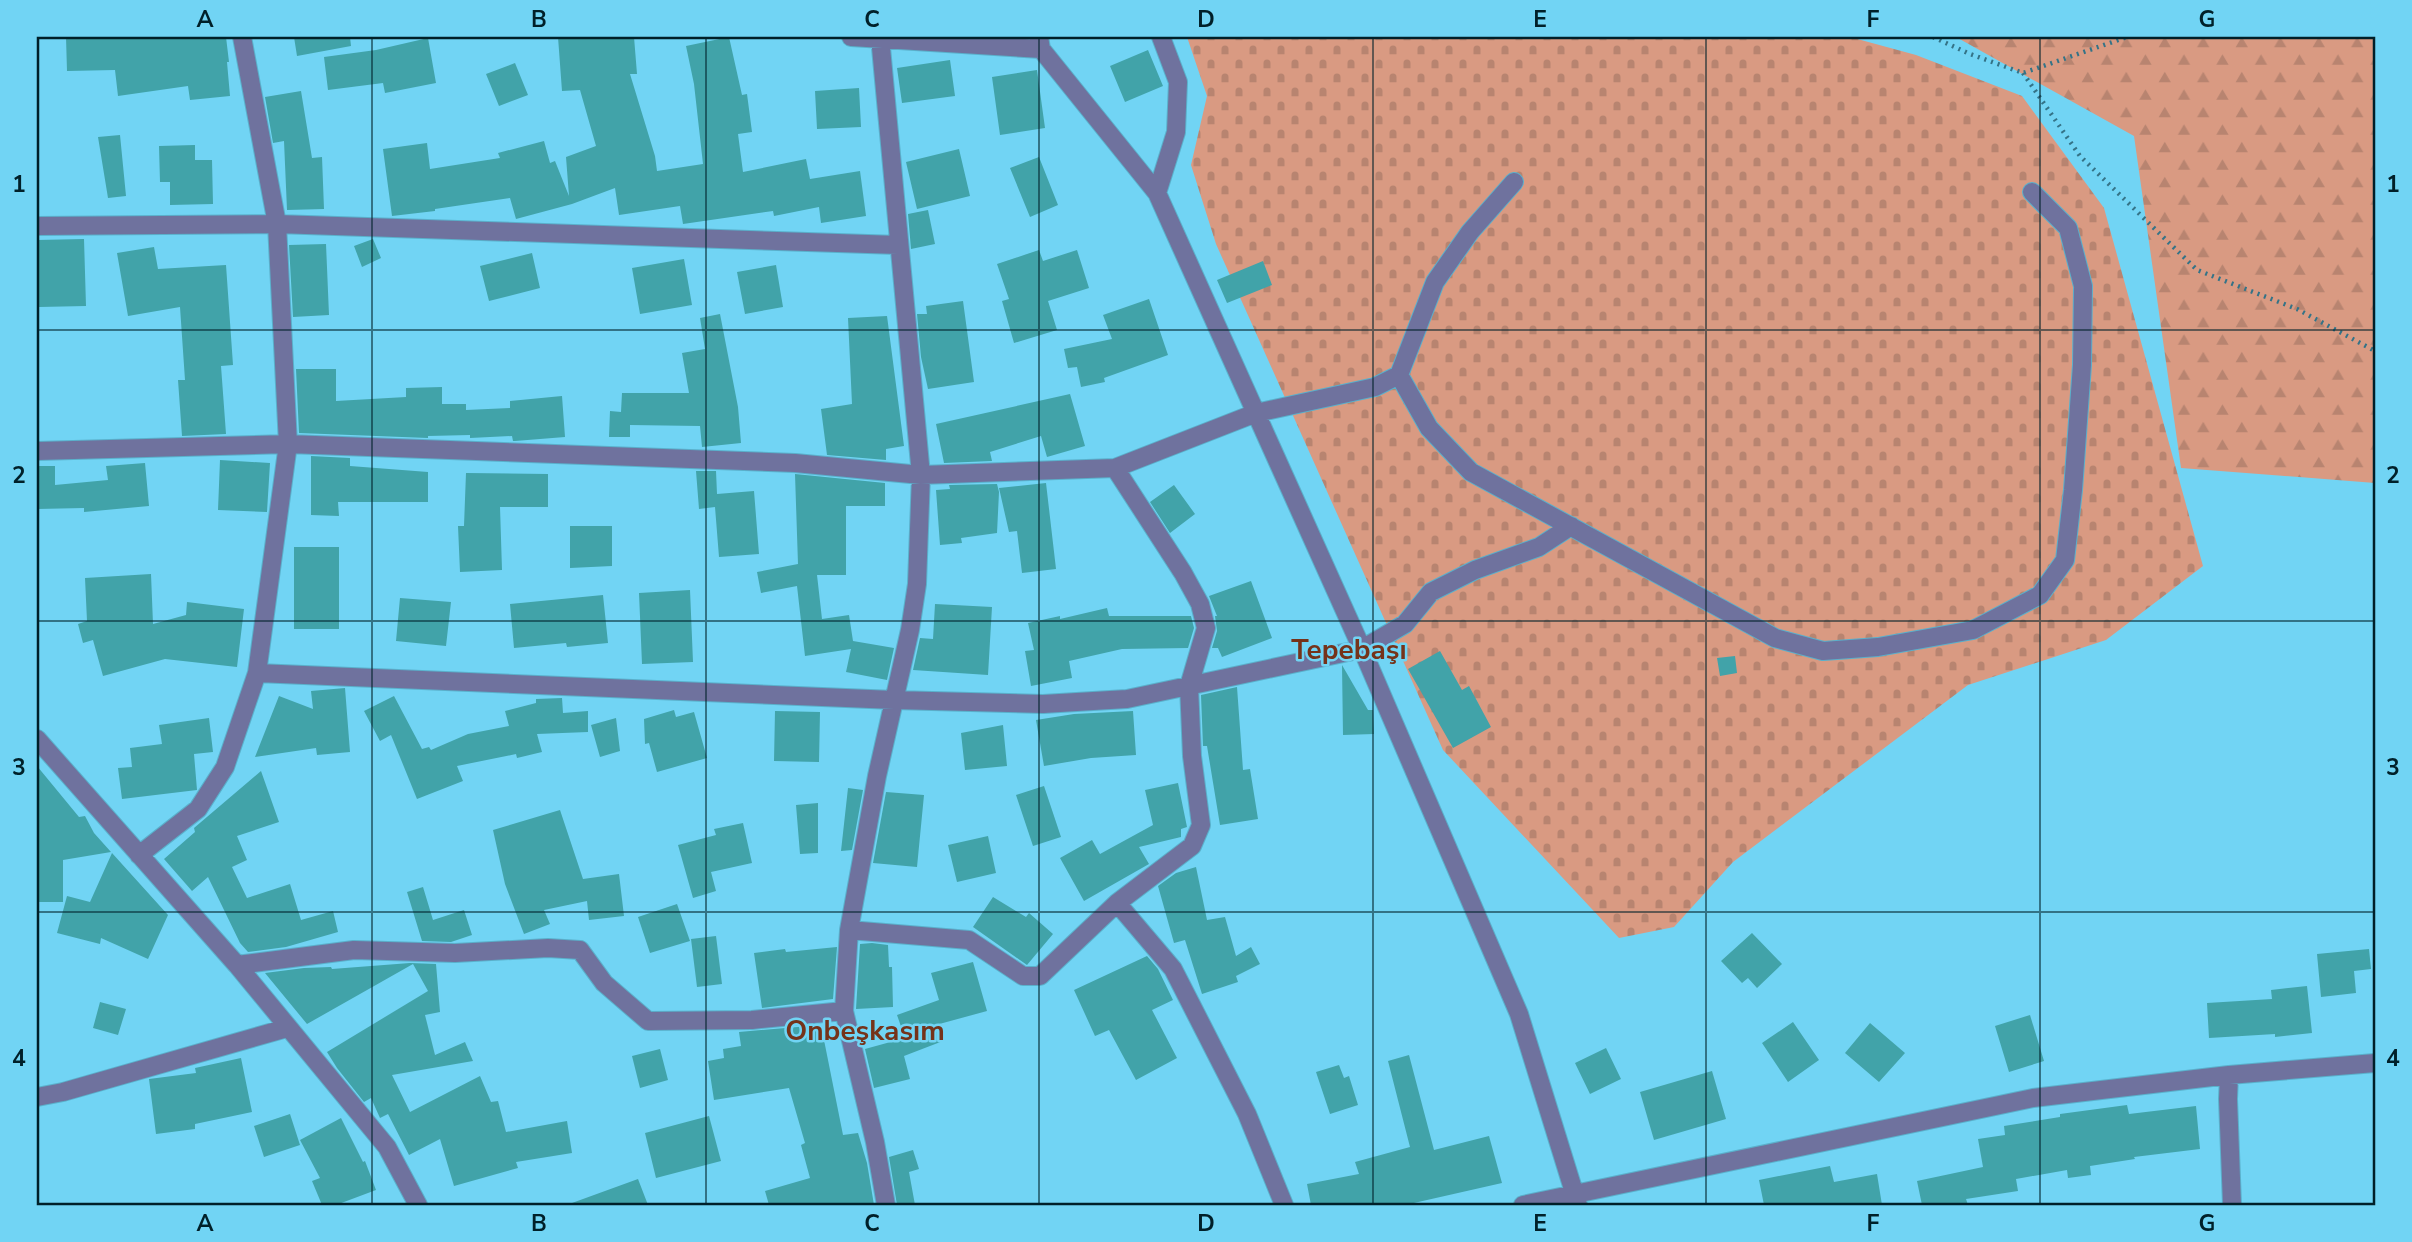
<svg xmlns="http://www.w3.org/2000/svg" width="2412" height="1242" font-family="'Nunito Sans',sans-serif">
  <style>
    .forest { fill: url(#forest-firs) }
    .cemetery { fill: url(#cemetery-stones) }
    .building { fill: #41a3a9 }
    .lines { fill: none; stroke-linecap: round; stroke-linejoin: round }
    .minor-casing { stroke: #5ab0cb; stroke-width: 20 }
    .path { stroke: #347387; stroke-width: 4.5; stroke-dasharray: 2 5; stroke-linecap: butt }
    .minor { stroke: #6f729e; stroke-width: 18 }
    .grid { fill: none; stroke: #002029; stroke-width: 2; stroke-opacity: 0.55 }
    .labels { text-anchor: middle; stroke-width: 5; stroke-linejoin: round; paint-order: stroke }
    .district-label { font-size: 28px; font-weight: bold; fill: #75331a; stroke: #71d4f4 }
    .neatline { fill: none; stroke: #002029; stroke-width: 2.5 }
    .grid-label { font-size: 23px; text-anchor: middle; font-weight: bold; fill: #002029 }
  </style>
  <defs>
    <pattern id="forest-firs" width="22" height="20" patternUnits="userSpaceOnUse" patternTransform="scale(1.75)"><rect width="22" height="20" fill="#d99a82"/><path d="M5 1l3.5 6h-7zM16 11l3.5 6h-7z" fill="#b88470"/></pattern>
    <pattern id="cemetery-stones" width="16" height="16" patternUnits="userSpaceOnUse" patternTransform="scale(1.75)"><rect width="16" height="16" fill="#d99a82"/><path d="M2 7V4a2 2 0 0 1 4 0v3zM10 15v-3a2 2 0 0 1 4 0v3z" fill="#b88470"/></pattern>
  </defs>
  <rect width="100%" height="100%" fill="#71d4f4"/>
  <!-- forest -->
  <path class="forest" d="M1956,37h419v446l-194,-15 -47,-332z"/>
  <!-- cemetery -->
  <path class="cemetery" d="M1187,37h663l66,18 106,41 82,112 99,358 -97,74 -138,45 -235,177 -59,65 -55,11 -176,-188 -227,-506 -25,-79 16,-69z"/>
  <!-- building -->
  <path class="building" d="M66,37h160l3,25h-2l3,34 -40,4 -2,-14 -70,10 -3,-26 -48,1z
    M294,37h56l1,9 -54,10z
    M558,37h76l3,37h-7l25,82 2,15 46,-7 -9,-80 -8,-38 43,-9 13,58 5,-1 5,38 -14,2 5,38 63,-13 4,20 50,-8 6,45 -45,7 -2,-16 -45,9 -1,-5 -90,13 -3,-18 -61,9 -4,-27 -43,16 -56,15 -6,-21 -75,11v2l-43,5 -9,-67 44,-6 3,26 70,-11 -2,-5 46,-12 6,22 5,-2 14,35 -3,-39 30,-11 -16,-56 -18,1z
    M428,38l8,45 -51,10 -2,-10 -55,7 -4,-33 52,-7z
    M1148,50l15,36 -38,16 -15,-36z
    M950,60l5,36 -53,7 -5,-35z
    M515,63l13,32 -29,11 -13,-32z
    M1037,70l8,58 -45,7 -8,-58z
    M859,88l2,39 -44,2 -2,-38z
    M301,91l11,67 10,-1 2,52 -37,1 -3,-69 -11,2 -8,-46z
    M120,135l6,61 -18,2 -10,-61z
    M195,145v15h17l1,44 -43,1v-23h-10l-1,-36z
    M959,149l11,47 -53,13 -11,-47z
    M1039,157l19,48 -28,12 -20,-49z
    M928,210l7,34 -24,5 -3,-35z
    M84,239l2,67 -47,1 -2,-67z
    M373,239l8,19 -19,9 -8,-21z
    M326,244l3,71 -36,2 -4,-72z
    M154,247l4,22 68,-4 7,100 -12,1 5,68 -44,2 -4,-56h7l-5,-73 -52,9 -11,-63z
    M1039,250l4,11 34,-11 12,38 -41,13 9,29 -43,13 -12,-42 7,-2 -12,-35z
    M532,253l8,35 -51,13 -9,-35z
    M684,259l8,46 -52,9 -8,-46z
    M1263,261l9,24 -45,18 -10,-23z
    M776,265l7,42 -38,7 -8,-42z
    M1149,299l19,56 -64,23 1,4 -24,5 -4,-20 -9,1 -4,-19 48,-10 -9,-24z
    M963,301l11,81 -46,7 -7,-32 -4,-43h10l-1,-8z
    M720,314l18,93 3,36 -39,4 -2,-21 -70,-1v12h-21l1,-26 11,1 1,-19h67l-7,-40 23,-4 -5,-31z
    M887,316l17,130 -18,3v11l-59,-5 -6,-46 31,-5 -4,-86z
    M296,369h40v32l70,-4v-9l36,-1v17h24v6l44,-2v-7l52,-5 3,41 -50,4h-2l-1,-5 -42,2v-3l-42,1v2l-129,-5z
    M1070,394l15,52 -38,11 -6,-21 -51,16 2,9 -48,2 -8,-39z
    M311,456l39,2v8l78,6v30h-90l1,14 -28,-1z
    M220,460l50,3 -3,49 -49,-2z
    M145,463l4,43 -65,6v-4l-47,1v-43h18v19l53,-5 -2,-14z
    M696,471h20l1,23 37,-3 5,63 -40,3 -4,-50 -16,2z
    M466,473l82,1v33h-48l2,63 -42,2 -2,-46h6z
    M795,474l90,9v23h-39v69h-29l5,44 27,-4 4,26 41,7 -7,32 -41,-8 5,-23 -46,7 -8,-70 -36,7 -4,-21 41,-8z
    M1046,483l10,86 -34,4 -5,-42 -8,1 -10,-44z
    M997,484l2,8 -2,41 -36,5 1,5 -22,2 -4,-55 14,-1 -1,-4z
    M1174,485l21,29 -25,19 -20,-31z
    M570,526h42v40l-42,2z
    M294,547h45v82h-45z
    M151,574l2,50 33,-9 1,-13 57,7 -7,58 -72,-8 -62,17 -10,-36 -10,3 -5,-19 9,-3 -2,-43z
    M1251,581l21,57 -50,19 -4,-9h-6l5,-17 -2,-15h2l-8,-20z
    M690,590l3,72 -51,2 -3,-71z
    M603,595l5,48 -41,4 -1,-4 -52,5 -4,-44z
    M400,598l51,4 -5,44 -50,-5z
    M935,604l57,3 -4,68 -75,-5 7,-32 13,1z
    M1107,608l2,8h82l3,12 -6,20 -66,1 -53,12 3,17 -41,8 -6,-35 9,-1 -6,-27 32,-7v3z
    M1440,651l22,39 7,-4 22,41 -38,21 -45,-79z
    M1735,656l2,17 -17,3 -3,-18z
    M1342,665l26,45h5l1,24 -31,1z
    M1237,687l6,83 7,-1 8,50 -38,6 -13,-79h-4l-2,-51z
    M345,688l5,64 -33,3 -1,-7 -61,9 24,-61 34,13 -2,-18z
    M394,696l28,53 7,-2 2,3 37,-16 41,-8 -4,-15 31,-8v-4l26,-1 1,15 25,-2v21l-51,2 5,18 -25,6 -1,-4 -59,12 6,15 -46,18 -26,-64 -11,6 -16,-30z
    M674,710l2,7 18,-5 13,46 -50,14 -8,-29 -4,1 -1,-25z
    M775,711l45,1 -1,50 -45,-1z
    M1133,711l3,44 -45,3 -47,8 -8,-46 38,-6z
    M209,718l4,34 -19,2 3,36 -75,9 -4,-31 14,-1 -2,-19 32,-4 -3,-19z
    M616,718l4,33 -20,6 -9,-32z
    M1003,725l4,41 -42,4 -4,-37z
    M37,766l42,51 6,-1 9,17 17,19 -48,8v42h-26z
    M261,771l18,51 -42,14 10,24 -15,7 15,31 43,-14 11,36 32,-9 5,21 -52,15 -38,5 -8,-9 -32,-66 -16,14 -28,-32 31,-27 -1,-4z
    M1178,783l9,44 -6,2v8l-42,10 10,17 -65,37 -24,-43 32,-18 8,14 53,-29 -8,-35z
    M1044,786l17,51 -28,9 -17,-51z
    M848,788l15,2 -11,60 -11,1z
    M886,792l38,3 -7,72 -44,-4z
    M818,803v50l-18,1 -4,-49z
    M560,810l23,69 36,-5 5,42 -35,4 -2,-19 -43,9 6,14 -26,10 -19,-50 -12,-54z
    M743,823l9,40 -41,9 5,19 -23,7 -15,-53 38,-10 -2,-6z
    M988,836l8,37 -39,9 -9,-37z
    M112,853l56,62 -20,44 -47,-21 -1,6 -43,-11 10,-37 23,6z
    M1196,867l11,53 18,-3 11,39 15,-9 9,17 -24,12 2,6 -36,12 -17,-54 -11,3 -16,-57 18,-13z
    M423,887l10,33 31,-10 8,25 -21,7 -29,-1 -15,-49z
    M993,897l33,20 3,-4 24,21 -26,31 -54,-38z
    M677,904l13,37 -40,12 -12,-36z
    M1752,933l30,31 -25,24 -9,-10 -6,5 -21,-22z
    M716,936l6,48 -25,3 -6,-48z
    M872,943l16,2 1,22h3l1,40 -37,2 4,-65z
    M837,947l-4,52 -71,9 -8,-55 31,-4 1,3z
    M2369,949l2,20 -17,2 2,22 -35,4 -4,-43z
    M1147,956l11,13 15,31 -21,10 25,48 -41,22 -27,-50 -14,6 -21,-46z
    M973,962l14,49 -55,15 2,5 5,-2 4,12 -39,15 6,23 -36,9 -9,-39 40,-11 -8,-23 42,-15 -8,-27z
    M410,963l26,1 4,48 -15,3 10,40 30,-13 8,19 -81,14 18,37 70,-36 11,26 7,-1 8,31 61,-11 5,32 -56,9 2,6 -64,18 -14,-47 -31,16 -21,-41 -8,4 -9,-20 -7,4 -27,-34 -10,-16 101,-61 -15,-27 -106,60 -42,-51 39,-5 27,-1 1,2z
    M2307,986l5,47 -37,4v-3l-66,4 -2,-35 65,-4 -1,-9z
    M100,1002l26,7 -8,26 -25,-7z
    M2030,1015l14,46 -35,11 -14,-46z
    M1793,1022l26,38 -31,22 -26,-39z
    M1870,1023l35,30 -26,29 -34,-29z
    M821,1025l22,110 15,-2 9,30 7,42h-105l-4,-14 45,-13 -9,-33 4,-2 -16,-55 -75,12 -6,-39 16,-3 -1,-9 18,-3 -2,-14z
    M1606,1048l15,31 -31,15 -15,-31z
    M660,1049l8,31 -28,8 -8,-32z
    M1409,1055l25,95 55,-14 13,47 -97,22h-94l-4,-21 52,-10 -4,-12 55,-15 -22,-86z
    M241,1058l11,54 -57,12v5l-39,5 -7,-55 47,-6 -1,-5z
    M1339,1065l5,13 5,-2 9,29 -28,9 -14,-42z
    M1712,1071l14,48 -72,21 -14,-48z
    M2127,1105l2,9 67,-8 4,43 -66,8 1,2 -45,7 1,9 -23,3 -1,-8 -51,9 2,12 -52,8 2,6h-46l-5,-24 66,-14 -5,-28 27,-4 -1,-9 56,-9v-3z
    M290,1114l10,31 -36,12 -10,-31z
    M709,1116l12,45 -65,17 -11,-45z
    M341,1118l22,44 2,-1 11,29 -40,15h-14l-10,-24 8,-3 -20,-38z
    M913,1150l6,19 -10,3 6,33h-18l-8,-48z
    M1830,1166l4,16 43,-8 5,31h-118l-5,-25z
    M638,1179l10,26h-76v-2z"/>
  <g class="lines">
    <defs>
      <path id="minor" d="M851,37l190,12
        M880,37l41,438 -4,109 -7,46 -33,146 -28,154 -5,81 31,131 11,63
        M1039,37l2,12 116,144 205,456 157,365 59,191
        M1157,193l19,-61 2,-50 -17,-45
        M37,226l240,-2 621,21
        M1399,375l30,53 42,44 304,166 48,13 55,-4 95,-17 67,-35 25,-35 8,-70 9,-125 1,-79 -15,-58 -36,-36
        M37,451l251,-7 507,19 126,12 194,-7 141,-55 119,-26 24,-12 36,-93 35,-50 44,-50
        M257,673l637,27 149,4 84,-5 235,-50 43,-25 26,-32 44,-22 64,-23 32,-21
        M37,739l200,226 150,182 31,58
        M139,855l59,-46 27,-42 32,-94 31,-229 -11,-220 -35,-187
        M1117,903l56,66 74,145 37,91
        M849,930l120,10 54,36h17l77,-73 75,-57 9,-21 -9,-69 -3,-70 17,-58 -6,-24 -17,-31 -68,-105
        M237,965l117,-15 101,3 93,-5 32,2 24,33 44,38 104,-1 92,-9
        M2229,1075l-1,24 4,106
        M37,1097l26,-5 224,-64
        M1523,1205l510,-107 196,-23 146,-12"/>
    </defs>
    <!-- minor casing -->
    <use href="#minor" class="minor-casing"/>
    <!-- path -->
    <path class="path" d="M1933,37l37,17 53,19 104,-36
      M2023,73l57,83 117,114 100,39 78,42"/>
    <!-- minor -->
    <use href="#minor" class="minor"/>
  </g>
  <!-- grid -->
  <path class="grid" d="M372,37v1168M706,37v1168M1039,37v1168M1373,37v1168M1706,37v1168M2040,37v1168M37,330h2338M37,621h2338M37,912h2338"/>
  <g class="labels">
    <!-- district labels -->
    <g class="district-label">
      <text x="1349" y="659">Tepebaşı</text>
      <text x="865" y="1040">Onbeşkasım</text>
    </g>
  </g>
  <!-- border -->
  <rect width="2412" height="1242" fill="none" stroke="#71d4f4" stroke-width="77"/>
  <rect x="38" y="38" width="2336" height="1166" class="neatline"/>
  <g class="grid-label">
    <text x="205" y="27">A</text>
    <text x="539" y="27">B</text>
    <text x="872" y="27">C</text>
    <text x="1206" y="27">D</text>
    <text x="1540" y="27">E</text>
    <text x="1873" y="27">F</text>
    <text x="2207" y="27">G</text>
    <text x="19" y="192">1</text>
    <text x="2393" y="192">1</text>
    <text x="19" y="483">2</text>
    <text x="2393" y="483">2</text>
    <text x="19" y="775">3</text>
    <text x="2393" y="775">3</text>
    <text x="19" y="1066">4</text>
    <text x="2393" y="1066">4</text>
    <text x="205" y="1231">A</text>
    <text x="539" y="1231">B</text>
    <text x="872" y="1231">C</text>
    <text x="1206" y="1231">D</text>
    <text x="1540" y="1231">E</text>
    <text x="1873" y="1231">F</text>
    <text x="2207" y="1231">G</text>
  </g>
</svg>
